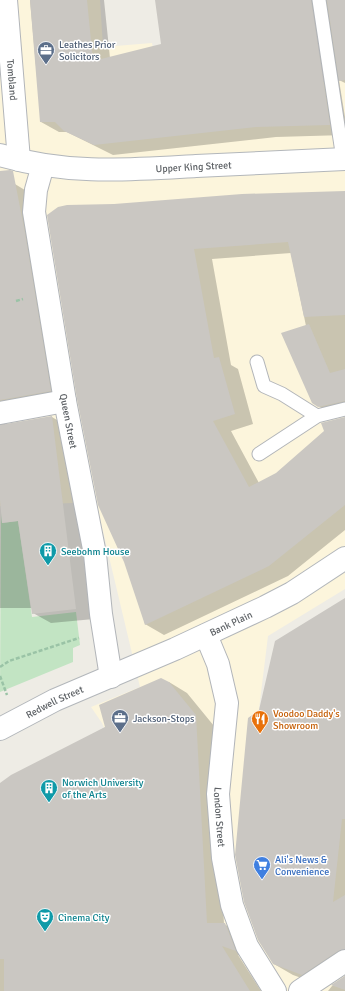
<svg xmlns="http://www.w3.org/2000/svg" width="345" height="991" font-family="Signika,sans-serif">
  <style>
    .commercial { fill: #fcf5dc }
    .green { fill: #c2e4c3 }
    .shadow { fill: #0003 }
    .building { fill: #cac7c2 }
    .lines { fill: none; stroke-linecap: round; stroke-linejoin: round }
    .lane-casing { stroke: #b2b5b9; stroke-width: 15 }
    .street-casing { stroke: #b2b5b9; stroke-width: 24 }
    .secondary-casing { stroke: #b3b7bb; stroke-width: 24 }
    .path { stroke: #9ac3a6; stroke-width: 2.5; stroke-dasharray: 4 2; stroke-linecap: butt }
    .lane { stroke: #fff; stroke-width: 13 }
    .street { stroke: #fff; stroke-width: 22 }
    .secondary { stroke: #fff; stroke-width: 22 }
    .labels { text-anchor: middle; stroke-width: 3; stroke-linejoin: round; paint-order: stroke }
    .service-label { font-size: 10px; fill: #4e5e75; stroke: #fff; text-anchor: start }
    .street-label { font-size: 10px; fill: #5c6064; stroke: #fff }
    .culture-label { font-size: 10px; fill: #0d838f; stroke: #fff; text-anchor: start }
    .food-label { font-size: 10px; fill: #c56008; stroke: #fff; text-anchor: start }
    .shop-label { font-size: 10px; fill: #366cbe; stroke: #fff; text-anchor: start }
  </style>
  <rect width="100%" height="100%" fill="#eeece5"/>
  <!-- commercial -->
  <path class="commercial" d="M0,0h100l3,47 49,-4 8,49 179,-11 -13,-81h19v589l-77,47 -9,73 86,30v252h-345v-160l109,-92 -7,-16 -11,-16 49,-20 -44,-185 -96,4z"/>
  <!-- green -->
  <path class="green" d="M1,511l1,12 16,-2 14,96 44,-5 4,33 -7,3v14l-73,30z"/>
  <!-- shadow -->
  <path class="shadow" d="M30,0h74l6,58 52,-13 -6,-45h189v83l-6,-3 6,37v18l-69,2 -163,18 -46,-23h-8l-18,-10z
    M5,178l28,17 35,206 -62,18 -1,7 47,-9 18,11 24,191 -43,4 -18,-10 -1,-5h-32v-429z
    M345,193v223l-7,1 -25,-14 -7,-77 -15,-73 -79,6 19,106 7,4 15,55 -22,7 28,52 18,-9 68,-56v112l-57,46 -124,59 -19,-11 -97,-408z
    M345,599v370l-24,16 -28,-10 -19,-11 -14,-254z
    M169,682l18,11 27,33 10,198 19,11 9,25 -14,-5 23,36h-261v-207l106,-57z
    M345,976v15h-17l4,-5z"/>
  <!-- building -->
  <path class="building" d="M30,0h57l6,61 68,-17 -6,-44h156l19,125 -74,2 -162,18 -30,-14 -9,-9h-15z
    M327,0h18v80l-6,1z
    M10,170l3,1 12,62 26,158 -51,9v-229z
    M345,191v124l-41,2 -16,-75 -94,7 20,109 5,-1 16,57 -22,7 36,66 27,-14 48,-42 -3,-8 24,-6v88l-76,61 -124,59 -21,-63 -26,-57 -21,-106 -30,-184 11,-8 9,-2 47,-1 128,-10z
    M309,324l21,49 15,-4v32l-27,6 -6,-4 -31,-70z
    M52,416l24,193 -44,5 -14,-93 -16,2 -2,-23v-75z
    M345,598v221h-3l-9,83 12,-7v54l-7,2 -36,24 -29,-11 -15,-24 -14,-38 -9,-47 13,-137 11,-8 16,-69z
    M161,678l8,4 27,33 11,208h18l11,28 -14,-5 28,45h-246v-32h-4v-176l11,-8 94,-48 -6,-22z
    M345,976v14l-14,-5z"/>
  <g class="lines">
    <defs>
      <path id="lane" d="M319,0l24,159
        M257,362l7,24 18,8 35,22
        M259,454l58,-38 28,-7"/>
      <g id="street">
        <path id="s1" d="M6,0l13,160"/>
        <path id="s2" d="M43,165l-7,25 -2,22 31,189 30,153 6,60 10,63"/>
        <path d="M0,413l65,-12"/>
        <path id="s3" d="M206,635l12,29 9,39 -9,91 5,64 9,47 15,41 28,45"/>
        <path d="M300,991l45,-30"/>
      </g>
      <g id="secondary">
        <path id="s4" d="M0,155c68,20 126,15 196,11 50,-2 99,-5 149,-7"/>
        <path id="s5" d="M0,729l55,-29 120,-51 90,-42 27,-14 53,-35"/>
      </g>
    </defs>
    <!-- lane casing -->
    <use href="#lane" class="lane-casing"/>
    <!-- street casing -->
    <use href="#street" class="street-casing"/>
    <!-- secondary casing -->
    <use href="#secondary" class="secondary-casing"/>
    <!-- path -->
    <path class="path" d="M16,301l7,-2
      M0,667l9,-6 70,-23
      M0,676l7,19"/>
    <!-- lane -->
    <use href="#lane" class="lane"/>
    <!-- street -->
    <use href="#street" class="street"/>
    <!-- secondary -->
    <use href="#secondary" class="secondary"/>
  </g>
  <!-- icons -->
  <defs>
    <symbol id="office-pin" viewBox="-11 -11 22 30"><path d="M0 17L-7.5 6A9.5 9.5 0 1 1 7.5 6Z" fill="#5c6f8a" stroke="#fff"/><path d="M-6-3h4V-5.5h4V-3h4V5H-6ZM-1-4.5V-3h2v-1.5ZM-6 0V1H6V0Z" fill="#fff"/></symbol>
    <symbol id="building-pin" viewBox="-11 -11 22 30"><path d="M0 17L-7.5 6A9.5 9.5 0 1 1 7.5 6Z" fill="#0f9aa8" stroke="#fff"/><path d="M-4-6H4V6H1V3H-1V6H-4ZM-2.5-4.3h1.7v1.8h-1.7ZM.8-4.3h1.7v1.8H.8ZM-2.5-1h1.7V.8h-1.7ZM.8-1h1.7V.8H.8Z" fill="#fff"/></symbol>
    <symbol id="restaurant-pin" viewBox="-11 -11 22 30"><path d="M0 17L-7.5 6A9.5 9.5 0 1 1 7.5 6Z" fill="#e8710a" stroke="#fff"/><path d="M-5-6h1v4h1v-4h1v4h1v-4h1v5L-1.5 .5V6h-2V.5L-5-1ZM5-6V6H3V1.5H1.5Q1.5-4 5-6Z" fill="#fff"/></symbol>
    <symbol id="supermarket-pin" viewBox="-11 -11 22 30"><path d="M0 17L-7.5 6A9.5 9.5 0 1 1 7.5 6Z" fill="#3f7fe0" stroke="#fff"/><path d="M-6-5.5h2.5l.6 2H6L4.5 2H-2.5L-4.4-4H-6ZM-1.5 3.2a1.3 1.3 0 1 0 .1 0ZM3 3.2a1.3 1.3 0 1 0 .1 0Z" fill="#fff"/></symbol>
    <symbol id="theatre-pin" viewBox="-11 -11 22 30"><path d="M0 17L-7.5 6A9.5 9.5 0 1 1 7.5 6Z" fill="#0f9aa8" stroke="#fff"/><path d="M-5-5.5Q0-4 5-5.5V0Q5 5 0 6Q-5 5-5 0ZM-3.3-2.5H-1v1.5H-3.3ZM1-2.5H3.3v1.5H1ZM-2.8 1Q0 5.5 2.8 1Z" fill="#fff"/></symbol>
  </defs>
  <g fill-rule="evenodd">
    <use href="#office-pin" x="36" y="40" width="20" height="27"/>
    <use href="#building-pin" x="38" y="541" width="20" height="27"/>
    <use href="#office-pin" x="110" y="708" width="20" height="27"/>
    <use href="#restaurant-pin" x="250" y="709" width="20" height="27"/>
    <use href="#building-pin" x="39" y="778" width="20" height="27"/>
    <use href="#supermarket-pin" x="252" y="855" width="20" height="27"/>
    <use href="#theatre-pin" x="35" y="907" width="20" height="27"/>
  </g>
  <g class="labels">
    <!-- service labels -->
    <g class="service-label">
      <text x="59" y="48">Leathes Prior<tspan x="59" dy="12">Solicitors</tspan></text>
      <text x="133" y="722">Jackson-Stops</text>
    </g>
    <!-- street labels -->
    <g class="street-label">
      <text dy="4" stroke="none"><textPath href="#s1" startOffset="80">Tombland</textPath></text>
      <text dy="4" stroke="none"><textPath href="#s4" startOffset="195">Upper King Street</textPath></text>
      <text dy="4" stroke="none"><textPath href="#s2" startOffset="260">Queen Street</textPath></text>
      <text dy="4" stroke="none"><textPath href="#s5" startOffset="254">Bank Plain</textPath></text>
      <text dy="4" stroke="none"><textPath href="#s5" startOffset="61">Redwell Street</textPath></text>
      <text dy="4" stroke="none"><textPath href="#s3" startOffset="186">London Street</textPath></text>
    </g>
    <!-- culture labels -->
    <g class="culture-label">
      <text x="61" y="555">Seebohm House</text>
      <text x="62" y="786">Norwich University<tspan x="62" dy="12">of the Arts</tspan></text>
      <text x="58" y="921">Cinema City</text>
    </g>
    <!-- food labels -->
    <g class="food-label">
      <text x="273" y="717">Voodoo Daddy's<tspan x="273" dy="12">Showroom</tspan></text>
    </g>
    <!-- shop labels -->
    <g class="shop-label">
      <text x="275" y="863">Ali's News &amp;<tspan x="275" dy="12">Convenience</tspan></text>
    </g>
  </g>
</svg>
